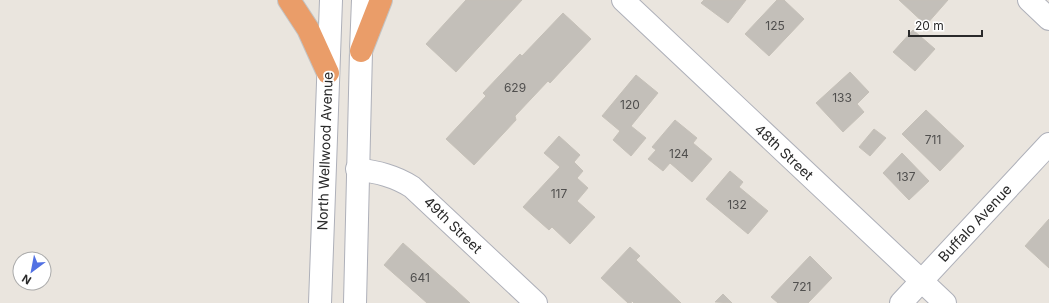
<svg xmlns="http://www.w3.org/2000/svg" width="1049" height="303" font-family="Inter,sans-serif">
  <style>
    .building { fill: #c3bfb9; stroke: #c5c0b8 }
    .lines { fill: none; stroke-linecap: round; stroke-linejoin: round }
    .street-casing { stroke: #aeb0b9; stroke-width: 24 }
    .secondary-casing { stroke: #aeb0b9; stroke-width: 24 }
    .highway-casing { stroke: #c3c3c3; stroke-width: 24 }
    .street { stroke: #fff; stroke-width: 22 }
    .secondary { stroke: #fff; stroke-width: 22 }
    .highway { stroke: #ea9d69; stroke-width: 22 }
    .labels { text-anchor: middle; stroke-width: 3.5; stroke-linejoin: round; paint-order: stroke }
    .number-label { font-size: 12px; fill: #504f4e }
    .street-label { font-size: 14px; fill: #2a2a2a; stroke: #fff }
  </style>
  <rect width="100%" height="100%" fill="#eae5de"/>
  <!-- building -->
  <path class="building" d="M466,0h56l-66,72 -30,-28z
    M704,0h42l-18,23 -27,-20z
    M777,0h7l20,19 -35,37 -24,-22z
    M899,0h49l-22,25z
    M563,13l28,26 -41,44 -2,-2 -33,35 1,4 -42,45 -28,-26 40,-43 -3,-3 37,-39 2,2z
    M913,30l22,19 -20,22 -22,-19z
    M850,72l19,20 -12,12 7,8 -21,20 -27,-29z
    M636,75l22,18 -27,33 15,12 -15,18 -18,-16 7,-9 -18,-15z
    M926,110l38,36 -24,25 -38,-37z
    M675,120l22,18 -4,5 19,16 -20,23 -22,-19 -7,8 -15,-12 8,-9 -4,-3z
    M874,129l12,9 -16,18 -11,-9z
    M559,136l21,19 -6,7 9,9 -6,7 11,10 -11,13 18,16 -25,27 -18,-17 -3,3 -26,-23 37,-40 -16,-14z
    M902,153l27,28 -20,19 -26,-27z
    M730,171l13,11 -4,5 29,24 -20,23 -42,-35z
    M1049,219v49l-24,-22z
    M403,243l54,48 13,12h-43l-43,-38z
    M630,247l10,9 -4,4 45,43h-47l-2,-2 -1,2h-3l-27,-25z
    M810,256l22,22 -24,25h-30l-7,-6z
    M723,294l9,9 -17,-1z"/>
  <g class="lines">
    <defs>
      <path id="street" d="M623,0l322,303
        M1029,0l20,19
        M357,169c20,3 38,7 55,18l124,116
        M901,303l148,-159"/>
      <path id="secondary" d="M320,303l11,-303
        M355,303l6,-252 2,-51"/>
      <path id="highway" d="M289,0l19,29 20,44
        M361,51l20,-51"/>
    </defs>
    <!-- street casing -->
    <use href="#street" class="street-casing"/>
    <!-- secondary casing -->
    <use href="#secondary" class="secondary-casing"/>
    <!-- highway casing -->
    <use href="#highway" class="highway-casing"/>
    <!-- street -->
    <use href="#street" class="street"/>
    <!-- secondary -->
    <use href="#secondary" class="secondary"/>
    <!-- highway -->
    <use href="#highway" class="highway"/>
  </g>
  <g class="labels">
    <!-- number labels -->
    <g class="number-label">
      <text x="775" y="30">125</text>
      <text x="515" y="92">629</text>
      <text x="842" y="102">133</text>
      <text x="630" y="109">120</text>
      <text x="933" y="144">711</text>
      <text x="679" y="158">124</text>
      <text x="906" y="181">137</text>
      <text x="559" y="198">117</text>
      <text x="737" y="209">132</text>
      <text x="420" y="282">641</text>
      <text x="802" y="291">721</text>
    </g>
    <!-- street labels -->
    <g class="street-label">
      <text transform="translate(325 151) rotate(-88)" y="5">North Wellwood Avenue</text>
      <text transform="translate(784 152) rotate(43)" y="5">48th Street</text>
      <text transform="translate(975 223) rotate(-47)" y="5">Buffalo Avenue</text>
      <text transform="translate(453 225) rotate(44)" y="5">49th Street</text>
    </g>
  </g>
  <!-- north arrow -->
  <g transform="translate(32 271) rotate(212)"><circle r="19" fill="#ffffff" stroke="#aaaaaa"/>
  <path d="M0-3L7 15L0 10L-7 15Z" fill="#5271e3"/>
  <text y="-6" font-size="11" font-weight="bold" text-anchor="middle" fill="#2a2a2a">N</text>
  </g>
  <!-- scale -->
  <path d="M909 30v6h73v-6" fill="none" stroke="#2a2a2a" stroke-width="2"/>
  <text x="915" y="30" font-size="12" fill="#2a2a2a" stroke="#ffffff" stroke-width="3" paint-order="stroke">20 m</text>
</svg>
